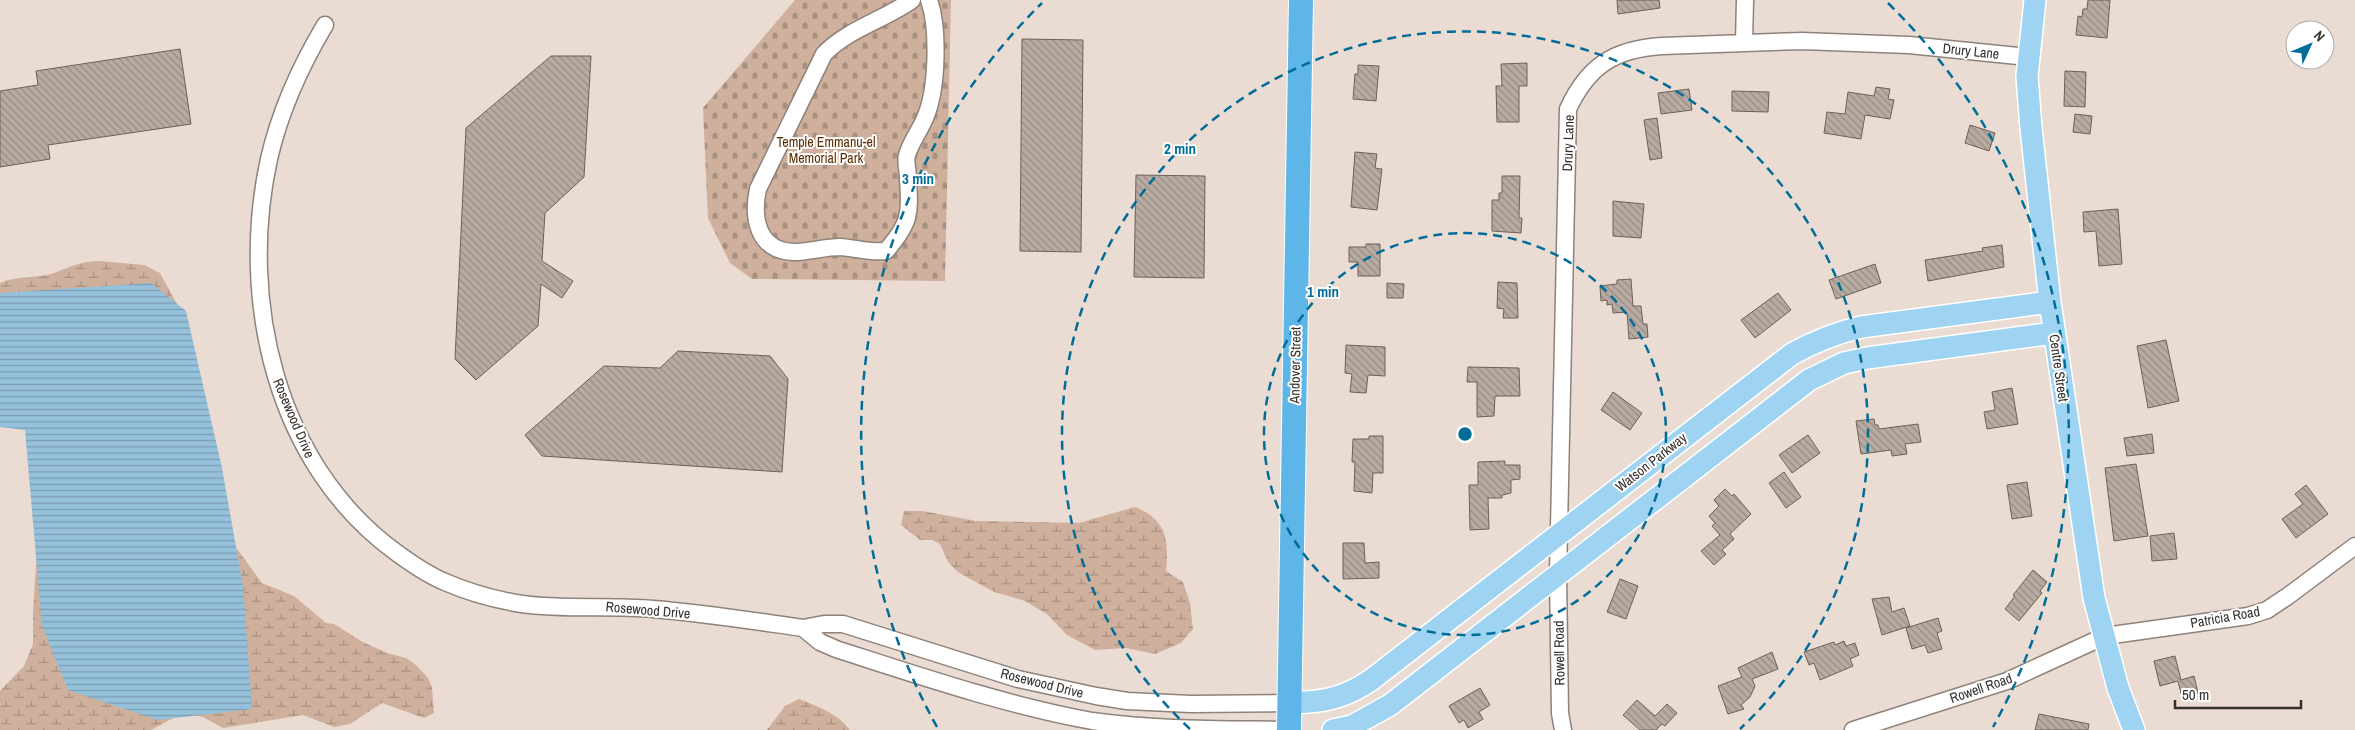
<svg xmlns="http://www.w3.org/2000/svg" width="2355" height="730" font-family="'Archivo Narrow',sans-serif">
  <style>
    .wetland { fill: url(#wetland-marsh) }
    .cemetery { fill: url(#cemetery-stones) }
    .water { fill: url(#water-rules) }
    .building { fill: url(#building-back-hatch); stroke: #6c6159 }
    .lines { fill: none; stroke-linecap: round; stroke-linejoin: round }
    .minor-casing { stroke: #8f827a; stroke-width: 19 }
    .major-casing { stroke: #fff; stroke-width: 24 }
    .highway-casing { stroke: #fff; stroke-width: 26 }
    .minor { stroke: #fff; stroke-width: 16 }
    .major { stroke: #9ed3f1; stroke-width: 21 }
    .highway { stroke: #5eb6e8; stroke-width: 24 }
    .ring { fill: none; stroke: #006c98; stroke-width: 2.5; stroke-dasharray: 9 6 }
    .labels { text-anchor: middle; stroke-width: 4; stroke-linejoin: round; paint-order: stroke }
    .street-label { font-size: 14px; fill: #35302c; stroke: #fff }
    .park-label { font-size: 14px; fill: #5c2c00; stroke: #fff }
    .centre { fill: #006c98; stroke: #fff; stroke-width: 2.5 }
    .ring-label { font-size: 15px; text-anchor: middle; font-weight: bold; fill: #006c98; stroke: #fff; stroke-width: 4; stroke-linejoin: round; paint-order: stroke }
  </style>
  <defs>
    <pattern id="wetland-marsh" width="20" height="14" patternUnits="userSpaceOnUse" patternTransform="scale(1.25)"><rect width="20" height="14" fill="#ceb09d"/><path d="M1 5h8M5 5V1M11 12h8M15 12V8" fill="none" stroke="#a89080"/></pattern>
    <pattern id="cemetery-stones" width="16" height="16" patternUnits="userSpaceOnUse" patternTransform="scale(1.25)"><rect width="16" height="16" fill="#ceb09d"/><path d="M2 7V4a2 2 0 0 1 4 0v3zM10 15v-3a2 2 0 0 1 4 0v3z" fill="#a89080"/></pattern>
    <pattern id="water-rules" width="6" height="5" patternUnits="userSpaceOnUse" patternTransform="scale(1.25)"><rect width="6" height="5" fill="#96c1db"/><path d="M0 2.5h6" fill="none" stroke="#7b9db2"/></pattern>
    <pattern id="building-back-hatch" width="6" height="6" patternUnits="userSpaceOnUse" patternTransform="scale(1.25)"><rect width="6" height="6" fill="#b8aba2"/><path d="M-1 5l2 2M0 0l6 6M5-1l2 2" fill="none" stroke="#968c84"/></pattern>
  </defs>
  <rect width="100%" height="100%" fill="#eadcd3"/>
  <!-- wetland -->
  <path class="wetland" d="M99,261l45,4 16,8 18,33 51,232 33,45 32,13 32,27 8,1 27,17 26,12 19,5 10,7 12,13 4,10 2,25 -10,5 -42,-15 -32,21 -16,3 -31,-12 -80,13 -20,-11 -13,-3 -15,3 -24,13h-151v-39l24,-25 9,-22v-32l9,-135 -42,-126v-68c17,-8 37,-4 54,-10 16,-6 28,-12 45,-12z
    M1135,507c32,13 34,33 31,64l17,11 7,21 3,26 -12,14 -26,11 -29,-6 -31,2 -28,-15 -20,-21 -22,-13 -33,-10 -34,-19 -10,-10 -8,-18 -8,-4h-12l-19,-15 3,-14h19l53,10 103,2z
    M799,699c20,8 38,14 51,31h-83l18,-24z"/>
  <!-- cemetery -->
  <path class="cemetery" d="M795,0h156l-6,281 -193,-2 -22,-16 -22,-45 -5,-110z"/>
  <!-- water -->
  <path class="water" d="M151,283l35,28 36,157 21,118 9,123 -94,11 -90,-30 -26,-64 -17,-196 -25,-3v-134z"/>
  <!-- building -->
  <path class="building" d="M1617,0h42l1,8 -42,6z
    M2088,0h22l-3,38 -31,-3 2,-19 4,1 1,-8h4z
    M1022,39l61,1 -2,212 -61,-1z
    M180,49l11,75 -143,21 2,14 -50,8v-76l38,-6 -2,-14z
    M551,56h40l-7,121 -39,36 -3,48 31,20 -11,17 -21,-14 -3,42 -62,54 -21,-21 11,-231z
    M1527,63v23h-8v36h-22l-1,-36h6l-1,-22z
    M1358,65l21,1 -3,35 -23,-2 2,-25h3z
    M2065,71l21,1 -1,35 -21,-1z
    M1876,87l14,2 -2,10 6,1 -4,19 -25,-4 -4,24 -37,-6 3,-21 18,2 3,-22 26,4z
    M1689,89l3,21 -31,4 -3,-21z
    M1732,91l37,1 -1,20 -36,-1z
    M2075,114l17,2 -2,18 -17,-2z
    M1657,118l5,40 -12,2 -6,-40z
    M1970,125l25,8 -6,18 -24,-8z
    M1355,152l22,2 -2,14 7,1 -5,41 -26,-3z
    M1136,175l69,1 -1,102 -70,-1z
    M1502,176h18l-1,42h3l-1,15 -29,-2v-31h7v-7h3z
    M1613,201l31,3 -3,34 -28,-2z
    M2118,209l4,55 -23,2 -3,-35 -12,1 -1,-20z
    M1366,244h14v32h-22v-14h-9v-15h17z
    M2002,245l2,22 -76,14 -3,-21 58,-9 -1,-3z
    M1875,264l6,19 -45,16 -7,-19z
    M1631,279l2,27h8l2,18h4l1,13 -19,2 -2,-27 -14,1 -1,-9 -5,1v-5l-6,1 -1,-15 17,-2v-4z
    M1498,282l19,1 1,35h-15l1,-9 -7,-1z
    M1387,283l17,1 -1,14h-16z
    M1778,293l13,17 -36,28 -14,-18z
    M2166,340l13,61 -31,7 -11,-62z
    M1346,345l39,2v29l-17,-1 -2,18 -16,-1 2,-18 -7,-1z
    M678,351l92,5 18,23 -6,93 -240,-16 -17,-21 79,-69 56,2z
    M1468,367l51,1 1,28h-25l-1,20 -17,1v-35h-10z
    M2012,388l6,36 -31,5 -3,-17 11,-2 -3,-18z
    M1613,392l29,21 -12,17 -29,-20z
    M1874,419l1,6h3l1,4 39,-5 3,18 -16,2 2,10 -15,2 -1,-6 -30,4 -5,-33z
    M2152,434l2,19 -27,3 -3,-18z
    M1808,435l12,18 -28,20 -13,-18z
    M1369,436h14v37h-10l-1,20 -18,-2 1,-29h-3l1,-23h16z
    M1505,461v4h15v14l-9,1v13l-9,2v3h-14l1,31 -19,1 -1,-45h9v-23z
    M2136,464l12,72 -34,5 -9,-73z
    M1784,472l17,25 -15,11 -17,-25z
    M2027,482l5,34 -20,3 -5,-34z
    M2306,485l22,29 -32,24 -14,-19 21,-15 -8,-10z
    M1725,489l7,7 2,-2 17,20 -21,20 4,5 -12,11 4,4 -12,11 -13,-14 19,-16 -8,-9 3,-3 -6,-7 10,-10 -5,-6z
    M2174,533l3,26 -25,2 -2,-25z
    M1343,543h21l1,20 14,-1v16l-36,1z
    M2033,570l14,12 -7,9 2,2 -23,28 -14,-12 10,-13 -2,-1z
    M1620,579l18,7 -12,33 -19,-7z
    M1889,597l3,15 12,-4 6,18 -28,9 -10,-36z
    M1938,618l4,13 -5,2 5,16 -14,4 -3,-8 -13,4 -6,-21z
    M1844,641l2,5 9,-3 4,12 -9,4 3,7 -33,14 -6,-17 -5,2 -5,-13 30,-10 1,3z
    M1772,652l6,17 -26,10 3,7 -5,11 -9,8 3,4 -16,5 -10,-28 24,-9 -4,-9z
    M2175,656l6,24 13,-4 4,17 -16,4 -4,-16 -18,5 -6,-25z
    M1480,688l10,17 -11,7 4,7 -15,9 -4,-8 -5,3 -10,-17z
    M1637,700l18,16 12,-12 10,9 -12,13 -3,-2 -6,6h-16l-17,-15z
    M2039,714l50,10 -1,6h-53z"/>
  <g class="lines">
    <defs>
      <path id="minor" d="M912,0c-28,20 -64,29 -88,54l-66,135c-6,28 -1,62 36,63 15,0 30,-5 46,-5 16,1 29,6 46,4 25,-29 24,-37 22,-73 0,-7 -3,-17 -1,-23 4,-14 15,-27 20,-42 10,-27 12,-85 2,-113
        M325,25c-25,42 -45,86 -56,134 -31,141 7,307 128,394 15,11 31,22 48,29 23,10 52,18 77,22 43,6 88,1 131,5 50,4 100,12 150,19l21,-4h19l175,55 78,17 31,5 64,3 98,-1
        M1744,42l1,-42
        M803,628l17,14 16,7c84,27 169,56 256,72 64,9 132,8 197,9
        M1563,730l-3,-17 -2,-138 10,-466c20,-43 46,-60 94,-63l140,-5 107,4 119,12
        M1853,730l154,-49 98,-45 143,-20 19,-6 21,-14 67,-50"/>
      <path id="major" d="M2035,0l-8,76 4,52 19,174 44,296 24,90 16,42
        M1289,703c34,-1 54,-4 82,-23l421,-326c23,-13 44,-21 69,-27l189,-25
        M1333,730l19,-4 38,-21 419,-325 35,-17 23,-5 187,-25"/>
      <path id="highway" d="M1289,730l12,-730"/>
    </defs>
    <!-- minor casing -->
    <use href="#minor" class="minor-casing"/>
    <!-- major casing -->
    <use href="#major" class="major-casing"/>
    <!-- highway casing -->
    <use href="#highway" class="highway-casing"/>
    <!-- minor -->
    <use href="#minor" class="minor"/>
    <!-- major -->
    <use href="#major" class="major"/>
    <!-- highway -->
    <use href="#highway" class="highway"/>
  </g>
  <!-- distance rings -->
  <g class="ring">
    <circle cx="1465" cy="434" r="201"/>
    <path d="M1190 729A403 403 0 1 1 1740 729"/>
    <path d="M937 727A604 604 0 0 1 1042 3M1888 3A604 604 0 0 1 1993 727"/>
  </g>
  <g class="labels">
    <!-- street labels -->
    <g class="street-label">
      <text transform="translate(1971 51) rotate(6)" y="5">Drury Lane</text>
      <text transform="translate(1568 143) rotate(-88)" y="5">Drury Lane</text>
      <text transform="translate(1295 365) rotate(-89)" y="5">Andover Street</text>
      <text transform="translate(2059 368) rotate(82)" y="5">Centre Street</text>
      <text transform="translate(294 418) rotate(67)" y="5">Rosewood Drive</text>
      <text transform="translate(1651 462) rotate(-38)" y="5">Watson Parkway</text>
      <text transform="translate(648 610) rotate(5)" y="5">Rosewood Drive</text>
      <text transform="translate(2225 617) rotate(-10)" y="5">Patricia Road</text>
      <text transform="translate(1559 653) rotate(-91)" y="5">Rowell Road</text>
      <text transform="translate(1042 683) rotate(14)" y="5">Rosewood Drive</text>
      <text transform="translate(1981 688) rotate(-19)" y="5">Rowell Road</text>
    </g>
    <!-- park labels -->
    <g class="park-label">
      <text x="826" y="147">Temple Emmanu-el<tspan x="826" dy="16">Memorial Park</tspan></text>
    </g>
  </g>
  <circle cx="1465" cy="434" r="8" class="centre"/>
  <g class="ring-label">
    <text x="1180" y="154">2 min</text>
    <text x="918" y="184">3 min</text>
    <text x="1323" y="297">1 min</text>
  </g>
  <!-- north arrow -->
  <g transform="translate(2310 45) rotate(46)"><circle r="24" fill="#ffffff" stroke="#aeacab"/>
  <path d="M0-4L9 19L0 12L-9 19Z" fill="#006c98"/>
  <text y="-8" font-size="14" font-weight="bold" text-anchor="middle" fill="#35302c">N</text>
  </g>
  <!-- scale -->
  <path d="M2175 700v8h126v-8" fill="none" stroke="#35302c" stroke-width="2.5"/>
  <text x="2182" y="700" font-size="15" fill="#35302c" stroke="#ffffff" stroke-width="4" paint-order="stroke">50 m</text>
</svg>
